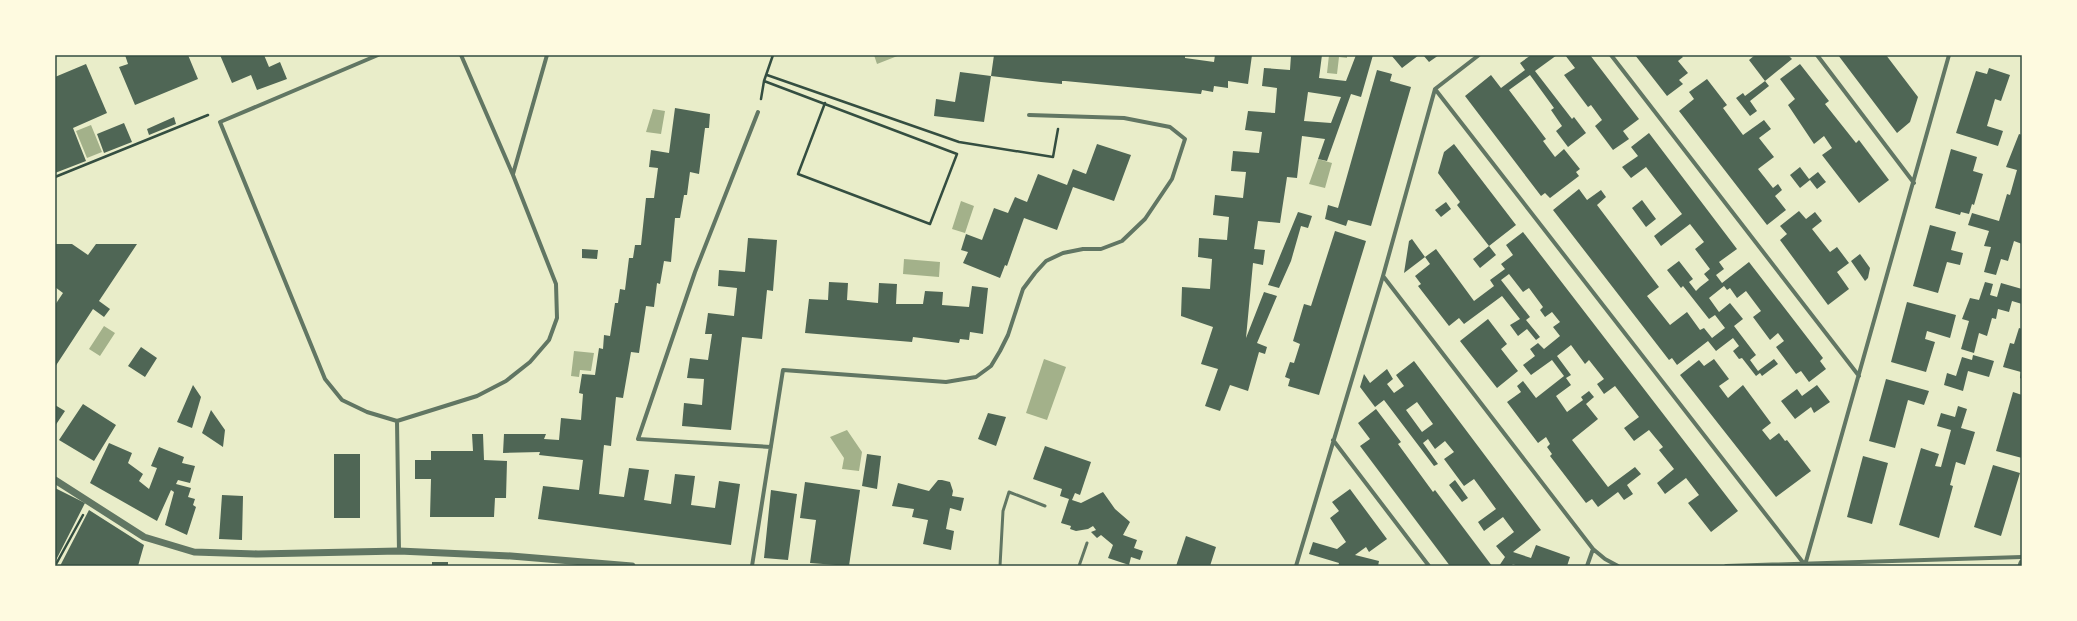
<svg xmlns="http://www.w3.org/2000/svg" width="2077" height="621" font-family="Georgia,serif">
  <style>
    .water { fill: #a3b18a }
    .building { fill: #4f6655; fill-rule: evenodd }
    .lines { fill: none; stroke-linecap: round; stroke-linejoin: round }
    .path { stroke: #344e41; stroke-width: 2.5 }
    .service { stroke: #617663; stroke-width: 3 }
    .minor { stroke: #617663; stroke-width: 4 }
    .tertiary { stroke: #617663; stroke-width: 7 }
    .neatline { fill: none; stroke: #344e41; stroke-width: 1.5 }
  </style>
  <rect width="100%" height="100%" fill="#e9edc9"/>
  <!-- water -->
  <path class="water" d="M874,55h26l-23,9z
    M1329,55h18v3l-8,-1 -2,17 -10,-1z
    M653,109l12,2 -4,23 -15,-2z
    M91,125l11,27 -15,6 -11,-27z
    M1318,159l14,4 -7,25 -16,-4z
    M961,201l13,5 -9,27 -13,-4z
    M904,259l36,3 -1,15 -36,-3z
    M104,326l11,7 -15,23 -11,-7z
    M574,351l20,2 -3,18 -11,-1 -1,7 -8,-1z
    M1044,359l22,8 -19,53 -21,-7z
    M847,430l15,22 -3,19 -17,-2 2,-11 -14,-21z"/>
  <!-- building -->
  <path class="building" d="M125,55h63l10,24 -63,26 -16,-38 9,-3z
    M220,55h44l5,12 11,-5 7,17 -30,11 -6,-15 -19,8z
    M994,55h191v3l29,4 1,-7h37l-4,29 -20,-3v7l-14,-2 -1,6 -11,-2 -1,4 -136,-13h-3v3l-21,-2 -50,-6z
    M1291,55h31l-3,23 27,3 10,-26h17l-12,42 -10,-3 -24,67 -9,-2 7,-20 -23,-3 -5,42 -10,-1 -7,46 -22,-2 -4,28 11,1 -2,15 -10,-2 -7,75 18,-46 13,4 -20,47 10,4 -2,7 -6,-2 -11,39 -18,-6 -10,26 -15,-5 13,-37 -17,-5 12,-37 -32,-11 1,-29 28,2 2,-30 -14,-2 1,-19 28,2 2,-23 -16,-2 2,-20 28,3 3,-26 -15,-1 2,-20 26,2 3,-21 -17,-2 3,-19 27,2 2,-25 -15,-2 2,-18 26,2zM1308,92l33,5 -10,26 -27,-2z
    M1391,55h28l-17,13z
    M1423,55h16l-10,7z
    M1531,55h26l-22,16 37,48 2,-2 12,16 -18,14 -12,-16 6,-5 -11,-16 3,-2 -24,-33 -21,15 37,49 -3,2 12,16 9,-8 16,20 -4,3 3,4 -29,22 -5,-5 -4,3 -76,-100 26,-21 10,13 24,-18 -5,-7z
    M1565,55h25l49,64 -16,12 6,8 -16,11 -18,-24 7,-6 -11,-15 -3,2 -24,-32 11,-7z
    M1635,55h46l2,2 -5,4 10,12 -9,7 4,4 -16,12z
    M1755,55h33l4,4 -27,22 -16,-21z
    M1838,55h48l32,42 -8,25 -13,11z
    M86,64l21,49 -34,15 13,33 -31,12v-96z
    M1800,64l29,37 -4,3 31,39 3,-3 30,40 -30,23 -37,-48 10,-7 -8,-12 -10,8 -26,-39 7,-6 -15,-20z
    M1989,68l21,7 -9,26 -6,-2 -8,27 16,5 -5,15 -42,-13 20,-62 11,3z
    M1377,70l15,4 -2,7 21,6 -40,139 -23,-6 -2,6 -21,-7 3,-14 10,3z
    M960,72l31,4 -7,46 -50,-6 2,-17 19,3z
    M1707,79l20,26 -4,3 20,27 21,-15 7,9 -12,9 15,19 -16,12 15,19 5,-4 4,6 -7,6 11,14 -19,15 -88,-114 15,-12 -5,-7z
    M1765,81l4,5 -19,15 7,10 -7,5 -14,-18 7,-5 2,3z
    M675,108l35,6 -1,14h-4l-6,46 -9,-2 -3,23h-3l-4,23h-5l-4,44 -7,-1 -4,23 -3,-1 -3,24 -8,-1 -7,47 -8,-1 -8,46 -7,-1 -5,49 -7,-1 -5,49 25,3 5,-29 20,2 -5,30 27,4 4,-30 20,2 -4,29 24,3 4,-27 21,3 -9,61 -193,-26 5,-33 36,4 4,-30 -44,-5 1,-3 -37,1 1,-19h42l-2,5 15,1 2,-22 20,2 2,-26 -4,-1 3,-19 13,1 4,-27 4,1 1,-14 6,1 5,-33h3l2,-14 5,1 4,-32h4l2,-13h6l5,-47h8l4,-30 -9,-1 2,-17 18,3z
    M174,117l2,7 -27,11 -2,-6z
    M124,123l8,19 -28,11 -7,-19z
    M1649,133l88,116 -18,13 5,7 -8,6 6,8 27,-21 74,96 -3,3 6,8 -17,13 -8,-11 -5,3 -20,-27 8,-6 -6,-8 -8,7 -17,-23 8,-6 -15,-20 -9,7 -7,-10 -3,2 -3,-4 -15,12 10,14 11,-9 13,16 -9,7 22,29 -6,5 8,11 16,-12 4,5 -16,12 -2,-3 -4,3 -14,-18 -3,1 -6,-8 6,-5 -6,-8 -17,13 -8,-10 -31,24 -5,-7 -3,2 -116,-150 26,-21 8,11 14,-10 5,7 -9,8 62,82 -12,9 23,29 17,-13 13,18 4,-2 8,10 13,-10 -10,-13 -6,4 -26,-33 -2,2 -14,-18 12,-9 14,18 -4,3 7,9 4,-4 9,-7 -5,-6 6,-5 -15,-20 9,-7 -14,-18 -29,22 -7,-10 28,-22 -36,-47 -15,11 -9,-11 16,-11 -7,-9z
    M2019,134l3,1v109l-8,-3 -6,20 -7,-2 -5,16 -12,-3 7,-25 -7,-1 5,-15 -21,-6 4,-12 27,8 8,-27 3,1 7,-25 -11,-3z
    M1097,144l34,11 -17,46 -41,-14 -16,43 -33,-12 -17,48 -2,-1 -5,13 -37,-15 5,-11 -7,-2 5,-16 16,6 12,-32 14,5 7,-16 12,5 11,-28 29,11 6,-16 13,5z
    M1454,144l62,81 -27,21 -32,-41 3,-3 -22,-29 6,-21z
    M1951,149l26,8 -4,14 10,3 -9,31 -2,-1 -3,10 -8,-2 -1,3 -25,-7z
    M1800,167l9,12 9,-7 8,10 -9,7 -7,-9 -10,8 -10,-13z
    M1642,200l14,19 -10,8 -14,-19z
    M1446,202l5,7 -10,8 -6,-7z
    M1799,211l7,8 9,-7 7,9 -10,8 18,23 7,-5 12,16 -12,9 12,17 -21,16 -48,-65 7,-6 -7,-8z
    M1298,212l14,4 -4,12 -7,-2 -10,35 -12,27 -11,-3z
    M1930,225l26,7 -5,18 12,3 -3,12 -13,-3 -9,31 -25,-7z
    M1335,231l31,10 -47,154 -31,-9 2,-7 -5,-2 5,-15 4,1 6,-19 -7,-3 11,-37 7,2z
    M1523,232l215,279 -27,21 -23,-29 11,-8 -13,-17 -21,16 -8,-11 17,-14 -15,-19 4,-3 -14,-17 -15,11 -10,-13 15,-11 -24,-31 -11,8 -7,-10 7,-5 -15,-19 -4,4 -14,-19 -14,11 14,19 -5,3 5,7 -15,11 11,16 16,-12 -2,-3 8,-6 5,6 -8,7 12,15 -26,21 36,47 27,-20 6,7 -14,11 6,9 -9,6 -6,-8 -20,15 -6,-8 -6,4 -36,-47 2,-2 -5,-7 3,-3 -4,-7 -8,6 -31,-41 14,-10 -4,-6 6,-5 13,17 28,-22 -12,-16 -21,15 -8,-10 12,-9 -5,-7 8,-6 6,6 16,-13 -7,-9 7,-5 -8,-10 -7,5 -5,-7 3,-3 -14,-19 -6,4 -14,-18 -8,6 29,37 -4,3 14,17 -4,3 -9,-11 -9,7 -8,-11 10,-6 -18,-23 -38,28 -5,-6 -10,8 -31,-40 3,-2 -6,-8 15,-12 -5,-7 11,-8 38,52 20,-15 -4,-6 15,-11 -4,-5 12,-9 -7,-10z
    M748,238l29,2 -4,51 -6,-1 -5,49 -20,-2 -11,93 -49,-4 2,-23 18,2 2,-26 -17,-1 3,-20 18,2 4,-26h-7l3,-21 26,3 3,-28 -19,-2 1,-16 26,2z
    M1412,239l13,18 -21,16 5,-32z
    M55,244h17l16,11 8,-11h41l-38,57 11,8 -6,8 -11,-8 -38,58v-62l8,-12 -8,-6z
    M1489,246l7,9 -16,13 -7,-9z
    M582,249l16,1 -1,9 -15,-1z
    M1860,254l10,14 -2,10 -3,3 -14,-20z
    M829,282l19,1 -1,17 31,3 1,-20 18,1 -1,20h27l2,-13 18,1 -1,13 27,2 3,-21 16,2 -5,46 -13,-2 -1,8 -9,-1 -1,4 -46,-6 -1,5 -107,-9 4,-34 19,1z
    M1985,282l8,2 -3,11 7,2 4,-14 21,6v15l-10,-3 -3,11 -11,-3 -2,10 -4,-1 -5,18 -8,-3 -5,20 -13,-4 8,-28 -7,-2 8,-21 9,2z
    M1907,302l49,13 -6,23 -23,-7 -2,8 10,3 -9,30 -35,-10z
    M1488,319l19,25 -6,5 17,22 -21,17 -37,-47z
    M2019,328l3,1v50l-2,-1 1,-6 -18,-5 7,-24 4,1z
    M141,347l16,11 -12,19 -17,-11z
    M1973,355l21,6 -5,16 -21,-6 -5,20 -19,-6 3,-12 9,3 6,-19 10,3z
    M1714,359l15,20 -10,7 9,12 15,-13 28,38 -9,7 8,10 9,-7 6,8 2,-1 24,31 -35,26 -96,-122 19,-15 5,6z
    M1414,361l127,169 -28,22 18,6 5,-13 34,12 -3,9h-49l-5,-2 -2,2h-12l6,-9 -9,-11 18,-14 -11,-15 -19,14 -6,-9 18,-13 -22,-30 -10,7 -20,-27 10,-7 -9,-11 -10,8 -7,-10 -5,4 15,21 -4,2 -50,-66 -9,7 -15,-20 4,-13 6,9 17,-14 6,10 -6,5 7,9 10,-7 -8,-11zM1417,402l16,22 -11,8 -16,-22z
    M1886,379l43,12 -5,14 -16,-5 -13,48 -26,-7z
    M193,385l8,12 -9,31 -15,-6z
    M1817,385l13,17 -16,11 -3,-6 -16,12 -14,-18 16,-12 5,7z
    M2013,392l9,3v63l-26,-7z
    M83,404l33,21 -22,36 -35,-21z
    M55,405l10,6 -10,15z
    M1958,406l9,3 -6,19 14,4 -10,33 -9,-3 -6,23 3,1 -14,52 -40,-13 22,-77 18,6 -4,12 6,1 10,-37 -14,-4 4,-13 14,4z
    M1376,409l25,33 -3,2 35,48 2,-2 57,76h-42l-90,-120 10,-7 -12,-16z
    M211,410l14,20 -2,17 -21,-14z
    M988,413l18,4 -10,29 -18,-7z
    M472,434h11l1,26 23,1 -1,37h-11l-1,19h-64l1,-38h-16v-19h16v-9h42z
    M109,443l23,10 -4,10 15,11 -4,7 10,8 8,-21 -6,-2 8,-19 25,10 -2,6 13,3 -5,17 -12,-3 -2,4 15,4 -3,9 7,2 -2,6 3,2 -9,28 -22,-10 9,-33 -3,-2 -14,31 -67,-38z
    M1045,446l46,16 -11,33 -5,-2 -3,7 9,3 22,-11 12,17 15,13 -7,13 14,5 -3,8 9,3 -3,9 -9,-3 -2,8 -21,-7 5,-13 -12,-10 -4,3 -6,-6 5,-2 -3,-4 -5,3 -12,2 -6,-2 1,-3 -10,-3 8,-24 -9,-3 2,-7 -29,-10z
    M334,454h26v64h-26z
    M867,454l14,2 -4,33 -15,-3z
    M1863,456l25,7 -16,61 -25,-7z
    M1993,465l27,8 -19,63 -27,-9z
    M938,480h4l8,2 3,9 -1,5 12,2 -3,13 -11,-3 -4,21 8,2 -3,19 -28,-6 5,-24 -16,-3 2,-8 -22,-3 6,-23 31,8z
    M1455,480l13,18 -6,4 -13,-17z
    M805,482l55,8 -11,76 -39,-3 6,-43 -16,-2z
    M55,488l30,15 -30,59z
    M1350,489l37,50 -18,13 -3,-5 -11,8 24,6 -1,5h-40l1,-3 -30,-9 4,-12 24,7 9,-7 -16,-24 9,-7 -7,-9z
    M771,490l26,4 -9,66 -24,-2z
    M222,495l21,1 -1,44 -23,-1z
    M89,510l55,35 -6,21h-78z
    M1186,536l30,11 -6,19h-34z
    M432,562h16v4h-16z"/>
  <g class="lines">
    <!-- path -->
    <path class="path" d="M767,75l192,67 94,15 5,-28
      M764,81l193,73 -27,70 -132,-50 27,-71
      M761,99l3,-18 9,-26
      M55,177l153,-62
      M55,566l28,-51"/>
    <!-- service -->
    <path class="service" d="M1000,566l3,-55 6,-19 36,14
      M1079,566l8,-23"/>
    <!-- minor -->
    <path class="minor" d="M378,55l-158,67 105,257 17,21 25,12 30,9 80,-25 29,-15 24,-19 19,-22 8,-22 -1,-34 -43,-109 -52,-120
      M1611,55l248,321
      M1817,55l97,128
      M1435,89l370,476
      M758,112l-63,160 -57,167 133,8
      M513,174l34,-119
      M1383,276l210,273 12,10 13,7
      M397,421l2,130
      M1333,440l96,126
      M1805,565l144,-510
      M752,566l31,-196 163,12 30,-5 15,-11 9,-15 8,-16 15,-46 12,-16 11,-12 17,-8 20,-4h18l21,-8 23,-22 27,-40 13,-40 -15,-12 -46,-9 -95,-3
      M1296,566l87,-290 52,-187 44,-34
      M1587,566l6,-17
      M1726,566l296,-9"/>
    <!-- tertiary -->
    <path class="tertiary" d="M55,480l89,57 50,15 64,2 141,-3 112,5 121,10
      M2021,566l1,-3"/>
  </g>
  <!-- border -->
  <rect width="2077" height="621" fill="none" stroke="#fefae0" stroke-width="112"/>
  <rect x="56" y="56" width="1965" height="509" class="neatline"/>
</svg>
